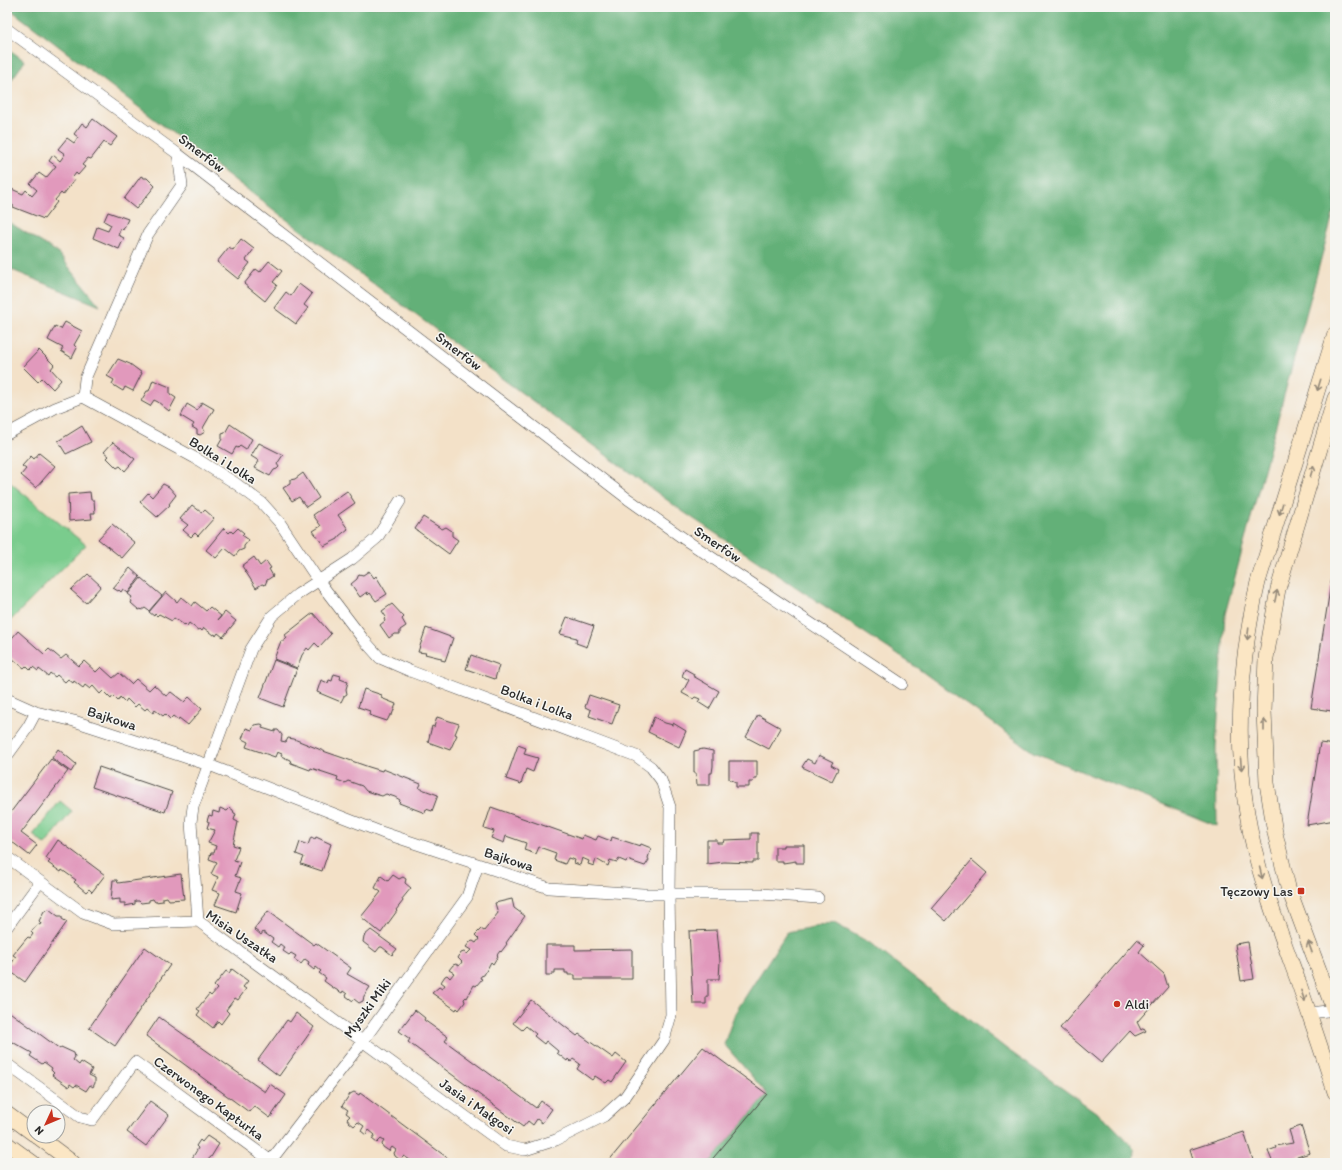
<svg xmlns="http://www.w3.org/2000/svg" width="1342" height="1170" font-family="Itim,sans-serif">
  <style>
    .green { fill: #7acc8d; stroke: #527c5c }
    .forest { fill: #63b078; stroke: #476e52 }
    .building { fill: #e199bc }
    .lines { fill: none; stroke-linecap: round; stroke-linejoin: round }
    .minor-casing { stroke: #494643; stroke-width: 12 }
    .secondary-casing { stroke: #494643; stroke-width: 16 }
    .minor { stroke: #fff; stroke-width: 11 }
    .secondary { stroke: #fbe6c4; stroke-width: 15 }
    .oneway { stroke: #938878 }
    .poi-dot { fill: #c8321e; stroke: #f6f6f2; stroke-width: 1.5 }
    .labels { text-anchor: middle; stroke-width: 3; stroke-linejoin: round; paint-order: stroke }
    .street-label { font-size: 14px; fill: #2b2b2b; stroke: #f6f6f2 }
    .poi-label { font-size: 14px; fill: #2b2b2b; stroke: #f6f6f2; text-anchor: end }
  </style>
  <rect width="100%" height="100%" fill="#f6f6f2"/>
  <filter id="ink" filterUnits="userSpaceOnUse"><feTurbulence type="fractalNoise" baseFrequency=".025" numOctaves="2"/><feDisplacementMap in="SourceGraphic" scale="8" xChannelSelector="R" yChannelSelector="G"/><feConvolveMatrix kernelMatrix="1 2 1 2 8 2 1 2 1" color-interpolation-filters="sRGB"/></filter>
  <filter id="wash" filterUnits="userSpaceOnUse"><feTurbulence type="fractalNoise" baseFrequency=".012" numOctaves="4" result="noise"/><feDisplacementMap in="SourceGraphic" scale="16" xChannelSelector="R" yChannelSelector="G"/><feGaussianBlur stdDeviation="0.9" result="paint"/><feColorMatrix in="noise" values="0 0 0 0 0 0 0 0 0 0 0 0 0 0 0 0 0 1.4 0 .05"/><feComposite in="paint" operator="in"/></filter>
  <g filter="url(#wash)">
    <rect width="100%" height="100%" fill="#f3e1c8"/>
    <!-- green -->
    <path class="green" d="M7,480l79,65 -79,79z
      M60,801l12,10 -27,34 -12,-10z"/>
    <!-- forest -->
    <path class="forest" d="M7,7h1328v200l-110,407 -9,133 1,79 -184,-74 -120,-87 -231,-154 -383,-282z
      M7,48l18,13 -18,25z
      M7,221l50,31 43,54 -93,-38z
      M834,923l36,20 138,107 99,70 28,29 -1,14h-425l58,-69 -43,-50 11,-31 52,-81z"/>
    <g id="blocks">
      <!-- building -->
      <path class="building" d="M93,119l24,18 -7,9 -6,-4 -13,17 -3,-1 -6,7 3,2 -7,8 -2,-2 -3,4 2,2 -12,16 -2,-2 -6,7 2,2 -13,17 -31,-12v-2h-6v-18l16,7 3,-4 6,6 5,-6 -7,-6 9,-11 7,5 10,-12 -7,-5 4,-6 7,6 5,-7 -7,-5 9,-11 7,5 4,-6 -4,-3 8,-11 5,4z
        M141,176l3,2h3l8,8 -19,23 -12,-10z
        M108,212l20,7 -5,11 -2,-2 -3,7 6,3 -5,11 -26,-11 4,-11 11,4 3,-6 -7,-4z
        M241,239l13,10 -8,11 4,3 -12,16 -21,-17 12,-15 4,3z
        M269,261l13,10 -9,11 4,3 -12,16 -21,-17 12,-15 4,3z
        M299,284l13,10 -8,11 4,3 -12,16 -22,-16 12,-16 5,4z
        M65,322l17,9 -8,14 3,3 -5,10 -11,-7 2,-3 -15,-8 7,-14 6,3z
        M39,350l15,15 -3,4 10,11 -8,9 -11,-11 -4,4 -15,-15z
        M118,359l12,5 12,9 -9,18 -8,-4 -2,4 -5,-3 -6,-4 2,-4 -7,-4z
        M153,380l17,7v7l6,4 -7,13 -11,-9 -4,-2 -4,6 -9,-5 6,-10h2z
        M202,402l12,7 -11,19 2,4 -5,3 -3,-1v-4l-5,-3 2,-3 -13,-8 6,-12 10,6z
        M230,424l22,15 -6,11 -6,-4 -2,2 -2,-1 -4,7 -14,-8 4,-7v-5l3,-1z
        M82,426l9,16 -25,12 -8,-13z
        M113,442l22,17 -10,12 -5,-5 -3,2 -10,-10 2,-2 -5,-4z
        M259,443l24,12 -6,9 2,3 -2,2 -3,1 -4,6 -15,-8 4,-7 -8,-5z
        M39,453l16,13 -19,22 -15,-13 5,-6 -4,-3 9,-10 3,3z
        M303,473l16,25 -13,9 -7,-10 -7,4 -9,-13 7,-4v-4l5,-1z
        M163,484l6,3 7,8 -7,9 1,1 -13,12 -17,-15 8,-9 4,4z
        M347,491l8,12 -17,12 10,14 -9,7 -1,3 -14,7 -11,-15 8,-5 -8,-11z
        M90,492l1,8h3l1,13h-4l1,6 -23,2 -1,-27z
        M192,505l10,8 3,-3 9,8 -16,18 -3,-3 -4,4 -8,-7 5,-5 -8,-6z
        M423,517l19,12 4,-2 6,4v5l6,4 -9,14 -34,-25z
        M112,524l23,19 -13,15 -24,-19z
        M224,528l5,5 2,-2 2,2 5,-5 6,5 -2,2 7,5 -5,6v3l-5,2 -4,5 -10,-8 -9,10 -10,-8z
        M254,557l6,9 6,-5 5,7 -2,1 4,7 -6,4 -2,5 -3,-1 -6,4 -14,-22z
        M1334,564l1,142h-3v5l-21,-3z
        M130,568l10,9 -12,16 -5,-4 -2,3 -2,-2 -1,1 -5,-3z
        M369,571l5,7 2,-2 11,18 -11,7 -6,-8 -2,2 -1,-3 -7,5 -9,-13 6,-5 2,-5 4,1z
        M88,574l13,12 -15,17 -15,-13z
        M141,578l21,18 -13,15 -4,-3 -3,2 -1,-1 -2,1 -8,-7 1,-2 -2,-1 2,-3 -4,-3z
        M166,592l11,10 4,-5 11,9 3,-4 11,9 4,-4 11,9 -3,4 7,-8 11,9 -13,16 -5,-4 -2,3 -1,-2 -2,1 -9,-7 -2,3 -2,-2 -2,1 -9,-7 -2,3 -2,-2 -1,1 -10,-7 -2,3 -13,-7 -2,2 -2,-2 -1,2 -5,-4z
        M392,604l12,13 -2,2 4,7 -6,4v4h-6l-5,4 -9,-13 5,-4 -1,-2 2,-2 -4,-6z
        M313,613l18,21 -12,13 -4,-4 -6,7 -2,-2 -5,7 -5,13 -23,-9 7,-18h3l3,-3 -2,-3z
        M567,617l27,9 -7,21 -11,-4 1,-5 -17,-4z
        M426,628l27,10 -8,23 -4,-1v-2l-16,-4 1,-1 -8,-1z
        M18,631l26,23 5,-5 12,10 5,-4 13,11 5,-5 12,11 5,-5 12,11 6,-5 12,11 5,-5 13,11 5,-5 12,11 5,-4 13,10 5,-5 13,12 -14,16 -9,-7 -1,2 -5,-4 -3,3 -5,-5 -2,2 -8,-6 -2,3 -6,-5 -2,2 -7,-6 -3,3 -8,-8 -2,3 -5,-5 -2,4 -5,-5 -2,3 -8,-8 -3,3 -7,-8 -3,3 -5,-4 -2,3 -9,-7 -1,2 -5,-4 -3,3 -8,-7 -2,2 -5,-4 -2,3 -9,-7 -1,2 -5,-4 -3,3 -4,-4 -2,2 -16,-13 2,-3 -3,-2v-6z
        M471,655l28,10 -4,14 -29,-10z
        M274,660l23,9 -14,38 -23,-9z
        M685,669l9,5 -1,2 26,15 -10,18 -11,-7 2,-3 -5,-2 -2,2 -11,-6 7,-13 -7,-4z
        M334,674l7,2 -1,3 8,3 -2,7 1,5 -3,2 -3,6 -24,-10 4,-12 7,3 1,-3 3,1z
        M364,689l18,6 -1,3 15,6 -4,11h-2l-3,6 -18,-6 1,-4 -12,-4z
        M589,695l30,10 -7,19 -23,-8 2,-6 -6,-3z
        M758,715l23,13 -12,21 -23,-12z
        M437,717l22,7 -4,10 2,1 -7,15 -22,-8 4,-16 2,1z
        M654,717l11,6 8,2v-2l13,8 -7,16 -31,-15z
        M261,724l2,1 -1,3 13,4v-2h3l4,5 -1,6 5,1 2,-4 6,1 32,13 43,15 13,4 1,-2 38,15 -2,4 19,7 -6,16 -6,-2 -1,4 -26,-10 1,-3 -5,-3 -9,-3 -4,2 -7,-2 -9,-3 -4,-5 -14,-5 -3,2 -8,-3 1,-3 -27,-9 -1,2 -19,-7 -1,-3 -9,-4 1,-2 -5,-2 -2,5 -29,-10 2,-5 -6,-3 4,-11 6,2 2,-5z
        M1320,743l15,2v75l-28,5z
        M518,745l8,3 -2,6 14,4 -5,14 -7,-3 -5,15 -15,-5z
        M58,749l18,15 -5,8 -19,-14z
        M703,749l10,2v15l-1,7h-2v12h-13l-1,-12h-2v-22z
        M819,755l14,7 -2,3 7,4 -6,12 -30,-14 5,-8 8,4z
        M51,759l17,12 -47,62 16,12 -8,10 -22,-17v-21z
        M729,761h28v18h-3l-1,3h-4v5h-13v-5l-7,-3z
        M99,767l73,25 -7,20 -73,-25z
        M491,807l91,32 1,-4 13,5 2,-4 13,5 1,-4 28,9 1,-2 10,4 -3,10 1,2 -4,6 -18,-6 -1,2 -7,-3 -2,3 -7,-2 -2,6 -12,-7 -2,7 -6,-2 1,-3 -7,-3 -2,7 -6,-2 1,-3 -7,-2 -3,6 -11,-4 2,-7 -17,-6 -3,7 -12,-4 2,-7 -20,-7 -2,7 -13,-5 3,-7 -10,-3z
        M220,808l7,3 3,-3 3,2 1,3 2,1 -2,6 4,2 -5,23 6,2 -5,13 6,2 -5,14 6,2 -5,13 6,2 -6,19 -21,-7 5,-12 -8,-3 6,-13 -7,-3 6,-12 -8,-3 2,-6h3l2,-7 -8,-3 7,-13 -8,-2 2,-6 -2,-1 2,-6 3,1 1,-5 6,2z
        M751,833h7v28h-5v2l-29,-1 -17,2v-24h10v3h6l1,-3 27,-1z
        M311,837l4,2 1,-2 15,7 -9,27 -21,-7 3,-7 -8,-3 4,-12 8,3z
        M58,840l47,35 -13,17 -3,-3 -3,3 -12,-10 2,-2 -14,-10 -1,2 -13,-9 2,-2 -4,-3z
        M783,845h21v18h-8v-2l-13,2v-2h-8v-14h8z
        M972,860l15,13 -41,48 -15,-13z
        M181,874l3,25 -15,1 -2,-3 -4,1v3l-8,1 -2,-3 -4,1v2l-8,1 -2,-2h-4v3l-10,2v-3h-5v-4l-9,1 2,-20h4l1,3z
        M393,875l6,4 4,-2 3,2 -1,4 6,5 -9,11 1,2 -7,9 1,1 -16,22 -20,-16 20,-25 -6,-4 6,-12 7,5z
        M512,899l2,9 11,8 -19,27 1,1 -6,8 -1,-1 -3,4 1,1 -5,8 -2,-2 -7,13 -3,1 -1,2 2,1 -6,7 -2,-1 -7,13 -1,-1 -2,2 1,3 -6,8 -2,-2 -1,2 -24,-17 7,-6 3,2 3,-4 -4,-3 4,-6 2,-1 3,3 4,-5 -5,-3 4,-5 3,-1 3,2 3,-4 -4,-4 3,-5 3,-1 3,2 4,-4 -5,-3 4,-5 3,-1 3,2 3,-4 -4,-4 6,-6 3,2 14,-18 -3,-10z
        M49,909l9,7h4v3l5,3 -42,60 -18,-13v-5l2,-2 2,2 5,-7 -3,-2 13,-16 2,-2 2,1 3,-4 -2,-2 7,-8 2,1 1,-2 -2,-2 5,-10z
        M268,911l46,34 2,-2 35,25 -4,6 23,13 -6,9 -1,5 -4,2 -5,-4 -1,2 -7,-5 1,-2 -4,-3 -1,2 -7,-4 -11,-8 2,-3 -7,-5 2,-2 -5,-4 -2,3 -6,-5 1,-3 -4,-3 -4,5 -7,-5 2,-3 -5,-3 -2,2 -6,-4 2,-3 -5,-4 -2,3 -7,-5 2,-3 -10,-7 -2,3 -7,-6z
        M371,930l26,19 -5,6 -10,-8h-2l-4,5 -13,-10 1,-6z
        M717,930l3,31 -1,18h-11v18h-2v7h-13l-4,-73z
        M1137,940l7,5 -5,7 25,22 4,13 -31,35 4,8 3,-2 2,3 -11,5 -5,-5 -29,32 -41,-35z
        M1248,942l6,37 -13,2 -6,-37z
        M546,945h29v5l57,-1v30h-57v-4h-7v-2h-3v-3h-10v3h-3v2h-6z
        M145,947l25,18 -55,81 -26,-18z
        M232,969l16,12 -5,6 3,2 -8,11 -3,-2 -9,12 3,3 -8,11 -3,-3 -5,7 -16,-13 3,-4 -3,-2 12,-15 2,2 6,-7 -3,-3 12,-15 3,2z
        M531,1000l46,36 2,-2 34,24 3,-4 10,8 -14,20 -3,-2 -3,3 -11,-7 -3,4 -15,-11 3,-5 -7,-5 -2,3 -3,-3 -1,2 -10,-8 1,-2 -12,-10 -2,3 -10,-8 2,-2 -10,-8 -4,4 -9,-7z
        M7,1010l53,39 1,-2 13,6 1,4 -2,3 6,5 2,-3 11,7 -3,6 6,3v5l-2,4 -3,-2 -4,6 -10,-6 -2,2 -4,-3 -1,3 -17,-12 2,-2 -3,-3 1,-2 -8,-6 -2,2 -12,-8 2,-3 -25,-14z
        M415,1010l10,8 -1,2 24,17 -3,4 91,67 5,-7 11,8 -10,14 -5,-4 -4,6 -5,-4 -5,6 -115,-85 2,-3 -11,-8z
        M296,1013l18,14 -35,49 -21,-16 29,-40 3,2z
        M159,1017l106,75 5,-8 16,11 -16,23 -16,-12 -5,6 -103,-76z
        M703,1047l64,47 -58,69h-102z
        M354,1092l5,3 1,-2 93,69 -1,1h-44l2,-3 -6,-4 -4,4 -5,-4 -1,-3 2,-3 -4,-3 -3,4 -6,-4 -1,-3 2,-3 -3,-2 -4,4 -5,-4 3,-4 -6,-5 -3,5 -5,-4 3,-5 -6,-4 -4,4 -5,-4 -2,-3 3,-3 -4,-3 2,-3 -6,-4 8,-12z
        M150,1101l19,14 -23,31 -19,-14z
        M1301,1126l9,27 -13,4 -2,6h-22l-5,-12 8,-3 -1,-2 18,-3 -4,-13z
        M1244,1132l9,28 -10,3h-50l-4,-13z
        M207,1136l12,8 -8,13 -7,6h-21l3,-4 5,1 6,-10 1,-2 -2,-2 4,-6 2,2z"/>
    </g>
  </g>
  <g filter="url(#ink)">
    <use href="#blocks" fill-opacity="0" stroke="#494643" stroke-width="1"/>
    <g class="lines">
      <defs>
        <path id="minor" d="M7,29l171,125 450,345 62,44 212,141
          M7,434l48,-26 28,-11 2,-18 63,-145 34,-49 -4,-31
          M7,699l29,13 38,9 135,44 172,67 168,56 94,6h118l57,4
          M7,756l21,-29 8,-15
          M7,857l76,56 30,11 85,-3 308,225 19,4 31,-10 48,-24 21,-19 39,-57 7,-25 -2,-121 1,-87 -9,-27 -10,-13 -15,-11 -226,-85 -30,-13 -17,-19 -45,-59 -38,-57 -18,-20 -27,-20 -40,-25 -112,-61
          M198,921l-7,-99 2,-15 58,-158 21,-33 26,-22 54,-35 25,-21 23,-37
          M7,927l33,-45
          M1310,1013l25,-3
          M7,1064l73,53 12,3 43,-58 136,99
          M269,1163l94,-122 104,-144 11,-32"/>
        <path id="secondary" d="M1335,334l-77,248c-17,75 -24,154 -11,231 9,57 30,111 50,165 13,38 26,76 38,114
          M1335,398l-57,191 -12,69 -2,53 3,72 8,50 13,54 47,126
          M7,1114l27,20
          M37,1136l36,27
          M7,1144l26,19"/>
      </defs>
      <!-- minor casing -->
      <use href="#minor" class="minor-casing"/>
      <!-- secondary casing -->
      <use href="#secondary" class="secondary-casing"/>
      <!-- minor -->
      <use href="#minor" class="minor"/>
      <!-- secondary -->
      <use href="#secondary" class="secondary"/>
    </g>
    <!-- one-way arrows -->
    <defs><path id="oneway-shaft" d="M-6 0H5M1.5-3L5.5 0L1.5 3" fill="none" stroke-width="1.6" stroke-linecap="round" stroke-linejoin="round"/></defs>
    <g class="oneway">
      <use href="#oneway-shaft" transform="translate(1319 385) rotate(107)"/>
      <use href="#oneway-shaft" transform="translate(1312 471) rotate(-73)"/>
      <use href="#oneway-shaft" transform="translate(1281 509) rotate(107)"/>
      <use href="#oneway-shaft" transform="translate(1276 596) rotate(-78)"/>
      <use href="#oneway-shaft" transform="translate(1248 634) rotate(97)"/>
      <use href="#oneway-shaft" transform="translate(1264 725) rotate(-90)"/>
      <use href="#oneway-shaft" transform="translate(1241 764) rotate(85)"/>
      <use href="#oneway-shaft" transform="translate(1261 873) rotate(76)"/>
      <use href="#oneway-shaft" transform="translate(1310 947) rotate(-110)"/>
      <use href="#oneway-shaft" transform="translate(1303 996) rotate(70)"/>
    </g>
  </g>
  <!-- markers -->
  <g class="poi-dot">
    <rect x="1297" y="887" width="8" height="8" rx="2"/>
    <circle cx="1117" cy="1004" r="4"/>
  </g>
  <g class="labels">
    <!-- street labels -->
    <g class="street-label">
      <text transform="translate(202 153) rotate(37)" y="5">Smerfów</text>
      <text transform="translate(459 351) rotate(37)" y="5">Smerfów</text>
      <text transform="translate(223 460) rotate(32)" y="5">Bolka i Lolka</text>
      <text transform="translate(718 544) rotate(34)" y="5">Smerfów</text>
      <text transform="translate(537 702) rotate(21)" y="5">Bolka i Lolka</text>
      <text transform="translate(112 718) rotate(18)" y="5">Bajkowa</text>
      <text transform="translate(509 859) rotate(18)" y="5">Bajkowa</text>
      <text transform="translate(242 936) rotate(34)" y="5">Misia Uszatka</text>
      <text transform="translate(367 1008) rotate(-54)" y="5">Myszki Miki</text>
      <text transform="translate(209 1098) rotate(36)" y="5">Czerwonego Kapturka</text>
      <text transform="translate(477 1106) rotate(35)" y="5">Jasia i Małgosi</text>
    </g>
    <!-- poi labels -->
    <g class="poi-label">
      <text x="1293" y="896">Tęczowy Las</text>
      <text x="1125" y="1009" text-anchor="start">Aldi</text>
    </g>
  </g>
  <!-- margin -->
  <rect width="1342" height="1170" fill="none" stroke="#f6f6f2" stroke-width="24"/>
  <!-- north arrow -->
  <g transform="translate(46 1124) rotate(226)"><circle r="19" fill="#f6f6f2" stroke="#a5a5a2"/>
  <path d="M0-3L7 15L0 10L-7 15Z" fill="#c8321e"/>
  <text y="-6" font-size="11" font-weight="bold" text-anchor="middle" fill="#2b2b2b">N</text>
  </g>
</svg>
